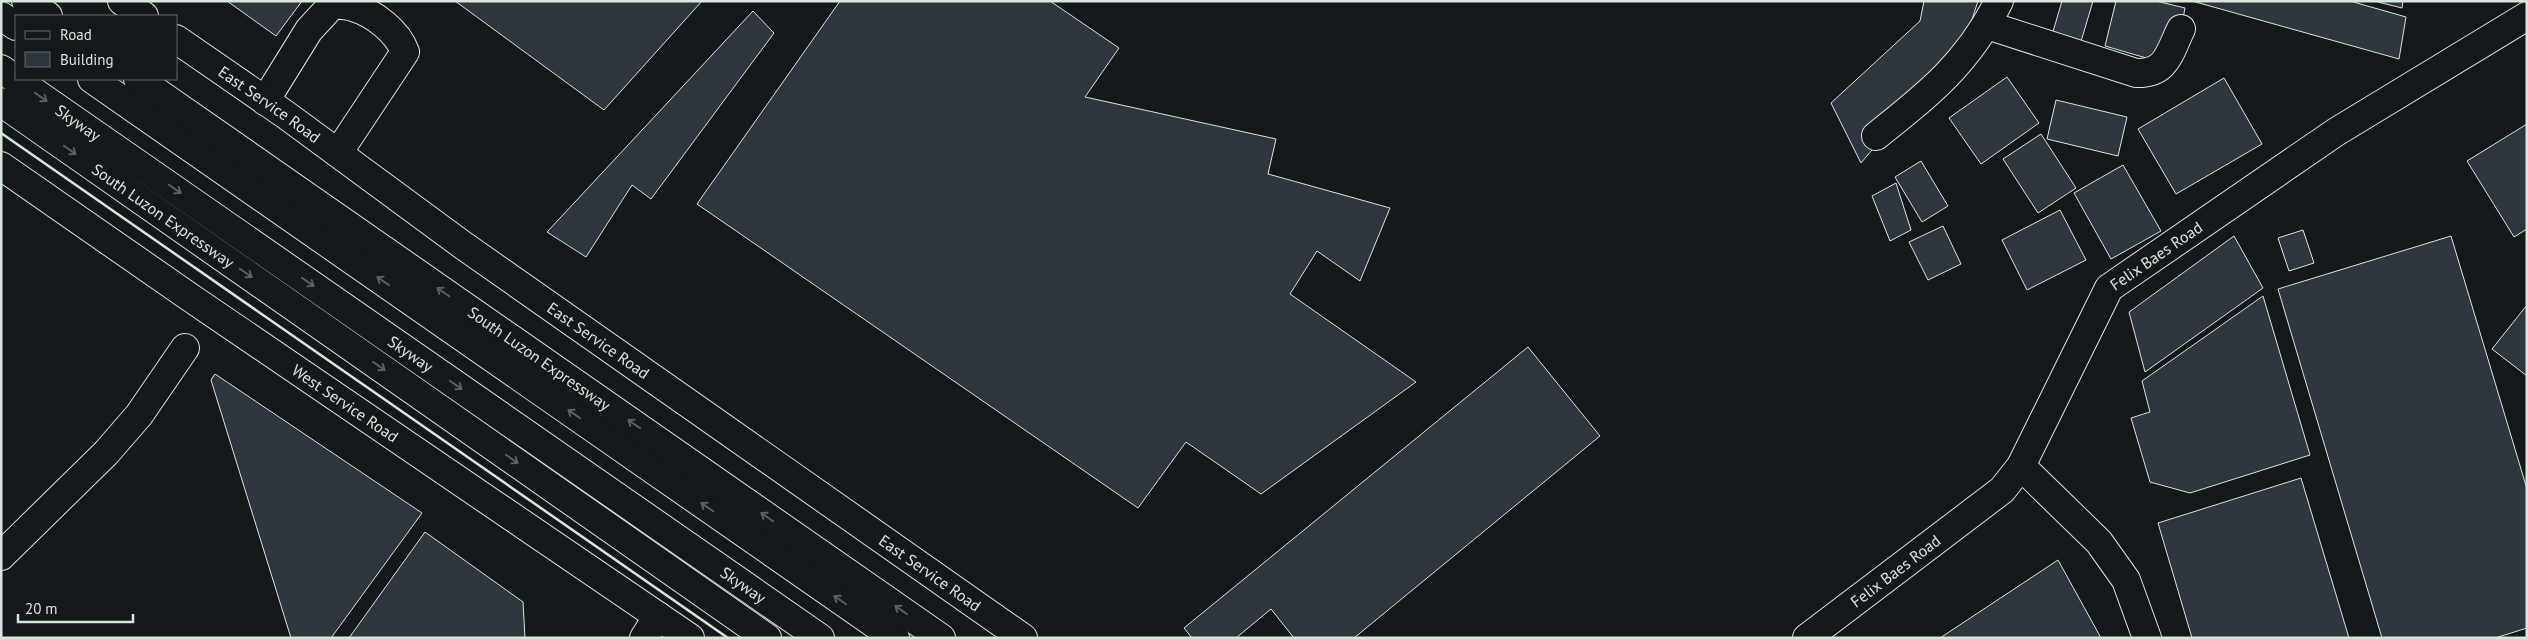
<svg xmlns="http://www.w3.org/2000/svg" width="2528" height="639" font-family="'PT Sans',sans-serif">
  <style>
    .building { fill: #2c363c; stroke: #d8e6dc }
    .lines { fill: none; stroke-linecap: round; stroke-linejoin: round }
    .minor-casing { stroke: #d8e6dc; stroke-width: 30 }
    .major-casing { stroke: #d8e6dc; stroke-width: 30 }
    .highway-casing { stroke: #d8e6dc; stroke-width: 30 }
    .minor { stroke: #14181c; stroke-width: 28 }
    .major { stroke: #14181c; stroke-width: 28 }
    .highway { stroke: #14181c; stroke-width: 28 }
    .wall { stroke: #d8e6dc; stroke-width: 2.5 }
    .oneway { stroke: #59605f }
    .labels { text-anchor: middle; stroke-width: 4; stroke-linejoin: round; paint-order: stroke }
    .street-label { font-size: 16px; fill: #d8e6dc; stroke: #14181c }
  </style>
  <rect width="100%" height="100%" fill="#14181c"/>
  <!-- building -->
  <path class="building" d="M227,1h75l-26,35z
    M455,1h247l-98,109z
    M840,1h210l69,47 -34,49 191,42 -8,35 122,34 -30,73 -43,-30 -27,43 126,88 -155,112 -75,-52 -48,66 -441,-304z
    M1924,1h54l-12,37 -105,125 -30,-60 89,-82z
    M2062,1h31l-16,54 -28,-10z
    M2116,1h40l29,7 -11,58 -69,-20z
    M2192,1h158l56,16 -7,42z
    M2374,1h29l-1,7z
    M753,11l21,22 -123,166 -19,-14 -46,72 -39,-25z
    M2007,77l32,46 -58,41 -32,-46z
    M2224,78l38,66 -86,50 -38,-65z
    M2056,100l71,17 -9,39 -71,-17z
    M2527,124v105l-13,8 -47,-76z
    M2041,134l35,54 -38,25 -35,-54z
    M1921,161l27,45 -26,16 -27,-45z
    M2123,165l38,66 -50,28 -37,-66z
    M1896,183l15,47 -21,11 -18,-45z
    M2060,210l26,50 -59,30 -25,-50z
    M1943,226l18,38 -33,16 -19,-38z
    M2303,230l11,33 -25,8 -11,-33z
    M2234,236l29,52 -118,84 -16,-60z
    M2451,236l76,253v139l-32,10h-113l-104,-349z
    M2263,296l47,159 -120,38 -40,-11 -19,-64 19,-6 -8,-31z
    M2527,305v71l-35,-27z
    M1528,347l72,89 -246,202h-60l-23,-29 -35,29h-44l-8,-10z
    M215,374l207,139 -91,125h-40l-80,-258z
    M2301,478l48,160h-157l-34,-115z
    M425,532l98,70 2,36h-176z
    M2058,560l43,78h-161z"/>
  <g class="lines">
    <defs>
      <g id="minor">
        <path d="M1987,25l149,48c31,1 33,-20 45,-44"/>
        <path d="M265,101l44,-71 24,-26c6,1 14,1 20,3 21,6 45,25 52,45l-67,101"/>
        <path d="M1876,136c53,-42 92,-73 123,-135"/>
        <path d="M2021,466l78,76 27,38 21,58"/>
        <path d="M1,556l105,-103 33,-38 46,-67"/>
        <path d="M644,638l14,-22"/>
        <path id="s1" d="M1807,638l195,-148 19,-24 88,-178 227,-156 191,-116"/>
      </g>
      <g id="major">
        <path d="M122,1l22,15"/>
        <path id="s2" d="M176,39l110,76 178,131 559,392"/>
        <path id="s3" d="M1,166l190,132 499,340"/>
      </g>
      <g id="highway">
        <path d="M26,1l22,15"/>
        <path d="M1,16l15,10"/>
        <path id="s4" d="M1,69l819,569"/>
        <path d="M92,79l803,559"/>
        <path id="s5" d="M138,79l803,559"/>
        <path id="s6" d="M1,102l766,536"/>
      </g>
    </defs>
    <!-- minor casing -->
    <use href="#minor" class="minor-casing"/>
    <!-- major casing -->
    <use href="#major" class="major-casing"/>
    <!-- highway casing -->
    <use href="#highway" class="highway-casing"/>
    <!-- minor -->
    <use href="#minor" class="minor"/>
    <!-- major -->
    <use href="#major" class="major"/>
    <!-- highway -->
    <use href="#highway" class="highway"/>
    <!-- wall -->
    <path class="wall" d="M1,133l727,505"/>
  </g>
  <!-- one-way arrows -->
  <defs><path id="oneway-shaft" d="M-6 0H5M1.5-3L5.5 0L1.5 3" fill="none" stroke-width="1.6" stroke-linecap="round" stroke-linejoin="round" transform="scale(1.25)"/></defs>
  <g class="oneway">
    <use href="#oneway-shaft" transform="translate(41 97) rotate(35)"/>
    <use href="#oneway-shaft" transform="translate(70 150) rotate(35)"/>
    <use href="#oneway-shaft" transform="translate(175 189) rotate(35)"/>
    <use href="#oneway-shaft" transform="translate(246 273) rotate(35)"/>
    <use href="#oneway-shaft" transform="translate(383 281) rotate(-145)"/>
    <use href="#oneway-shaft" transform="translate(308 282) rotate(35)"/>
    <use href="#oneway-shaft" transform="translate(443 292) rotate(-145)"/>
    <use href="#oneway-shaft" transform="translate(379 366) rotate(35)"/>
    <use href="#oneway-shaft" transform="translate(456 385) rotate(35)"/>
    <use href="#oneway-shaft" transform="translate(574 414) rotate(-145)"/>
    <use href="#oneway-shaft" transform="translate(634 424) rotate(-145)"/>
    <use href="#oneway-shaft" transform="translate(512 459) rotate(35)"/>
    <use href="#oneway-shaft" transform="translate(707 507) rotate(-145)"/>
    <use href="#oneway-shaft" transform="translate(767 517) rotate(-145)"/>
    <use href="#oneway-shaft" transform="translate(840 600) rotate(-145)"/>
    <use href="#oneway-shaft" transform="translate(901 610) rotate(-145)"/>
  </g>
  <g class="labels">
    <!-- street labels -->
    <g class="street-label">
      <text dy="6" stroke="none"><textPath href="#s2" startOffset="114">East Service Road</textPath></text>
      <text dy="6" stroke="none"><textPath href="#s4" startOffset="94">Skyway</textPath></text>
      <text dy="6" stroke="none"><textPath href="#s6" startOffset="198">South Luzon Expressway</textPath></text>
      <text dy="6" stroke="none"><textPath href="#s1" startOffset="531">Felix Baes Road</textPath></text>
      <text dy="6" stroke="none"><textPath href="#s2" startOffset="519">East Service Road</textPath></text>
      <text dy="6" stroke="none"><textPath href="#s4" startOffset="499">Skyway</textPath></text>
      <text dy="6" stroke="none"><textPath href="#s5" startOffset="489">South Luzon Expressway</textPath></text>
      <text dy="6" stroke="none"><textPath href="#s3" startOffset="418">West Service Road</textPath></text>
      <text dy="6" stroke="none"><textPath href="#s1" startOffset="111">Felix Baes Road</textPath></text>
      <text dy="6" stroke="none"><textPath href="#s2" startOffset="924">East Service Road</textPath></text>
      <text dy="6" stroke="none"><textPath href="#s4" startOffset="904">Skyway</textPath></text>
    </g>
  </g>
  <!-- border -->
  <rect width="2528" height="639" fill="none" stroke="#d8e6dc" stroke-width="5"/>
  <!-- legend -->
  <rect x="15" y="15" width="162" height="65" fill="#14181c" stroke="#626a69"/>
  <rect x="25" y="31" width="25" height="8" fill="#14181c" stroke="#626a69"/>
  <text x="60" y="40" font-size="15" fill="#d8e6dc">Road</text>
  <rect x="25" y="52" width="25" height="15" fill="#2c363c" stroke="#626a69"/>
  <text x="60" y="65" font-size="15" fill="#d8e6dc">Building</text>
  <!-- scale -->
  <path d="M18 614v8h115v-8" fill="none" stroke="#d8e6dc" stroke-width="2.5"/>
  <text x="25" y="614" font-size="15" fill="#d8e6dc" stroke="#14181c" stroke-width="4" paint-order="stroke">20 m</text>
</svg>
